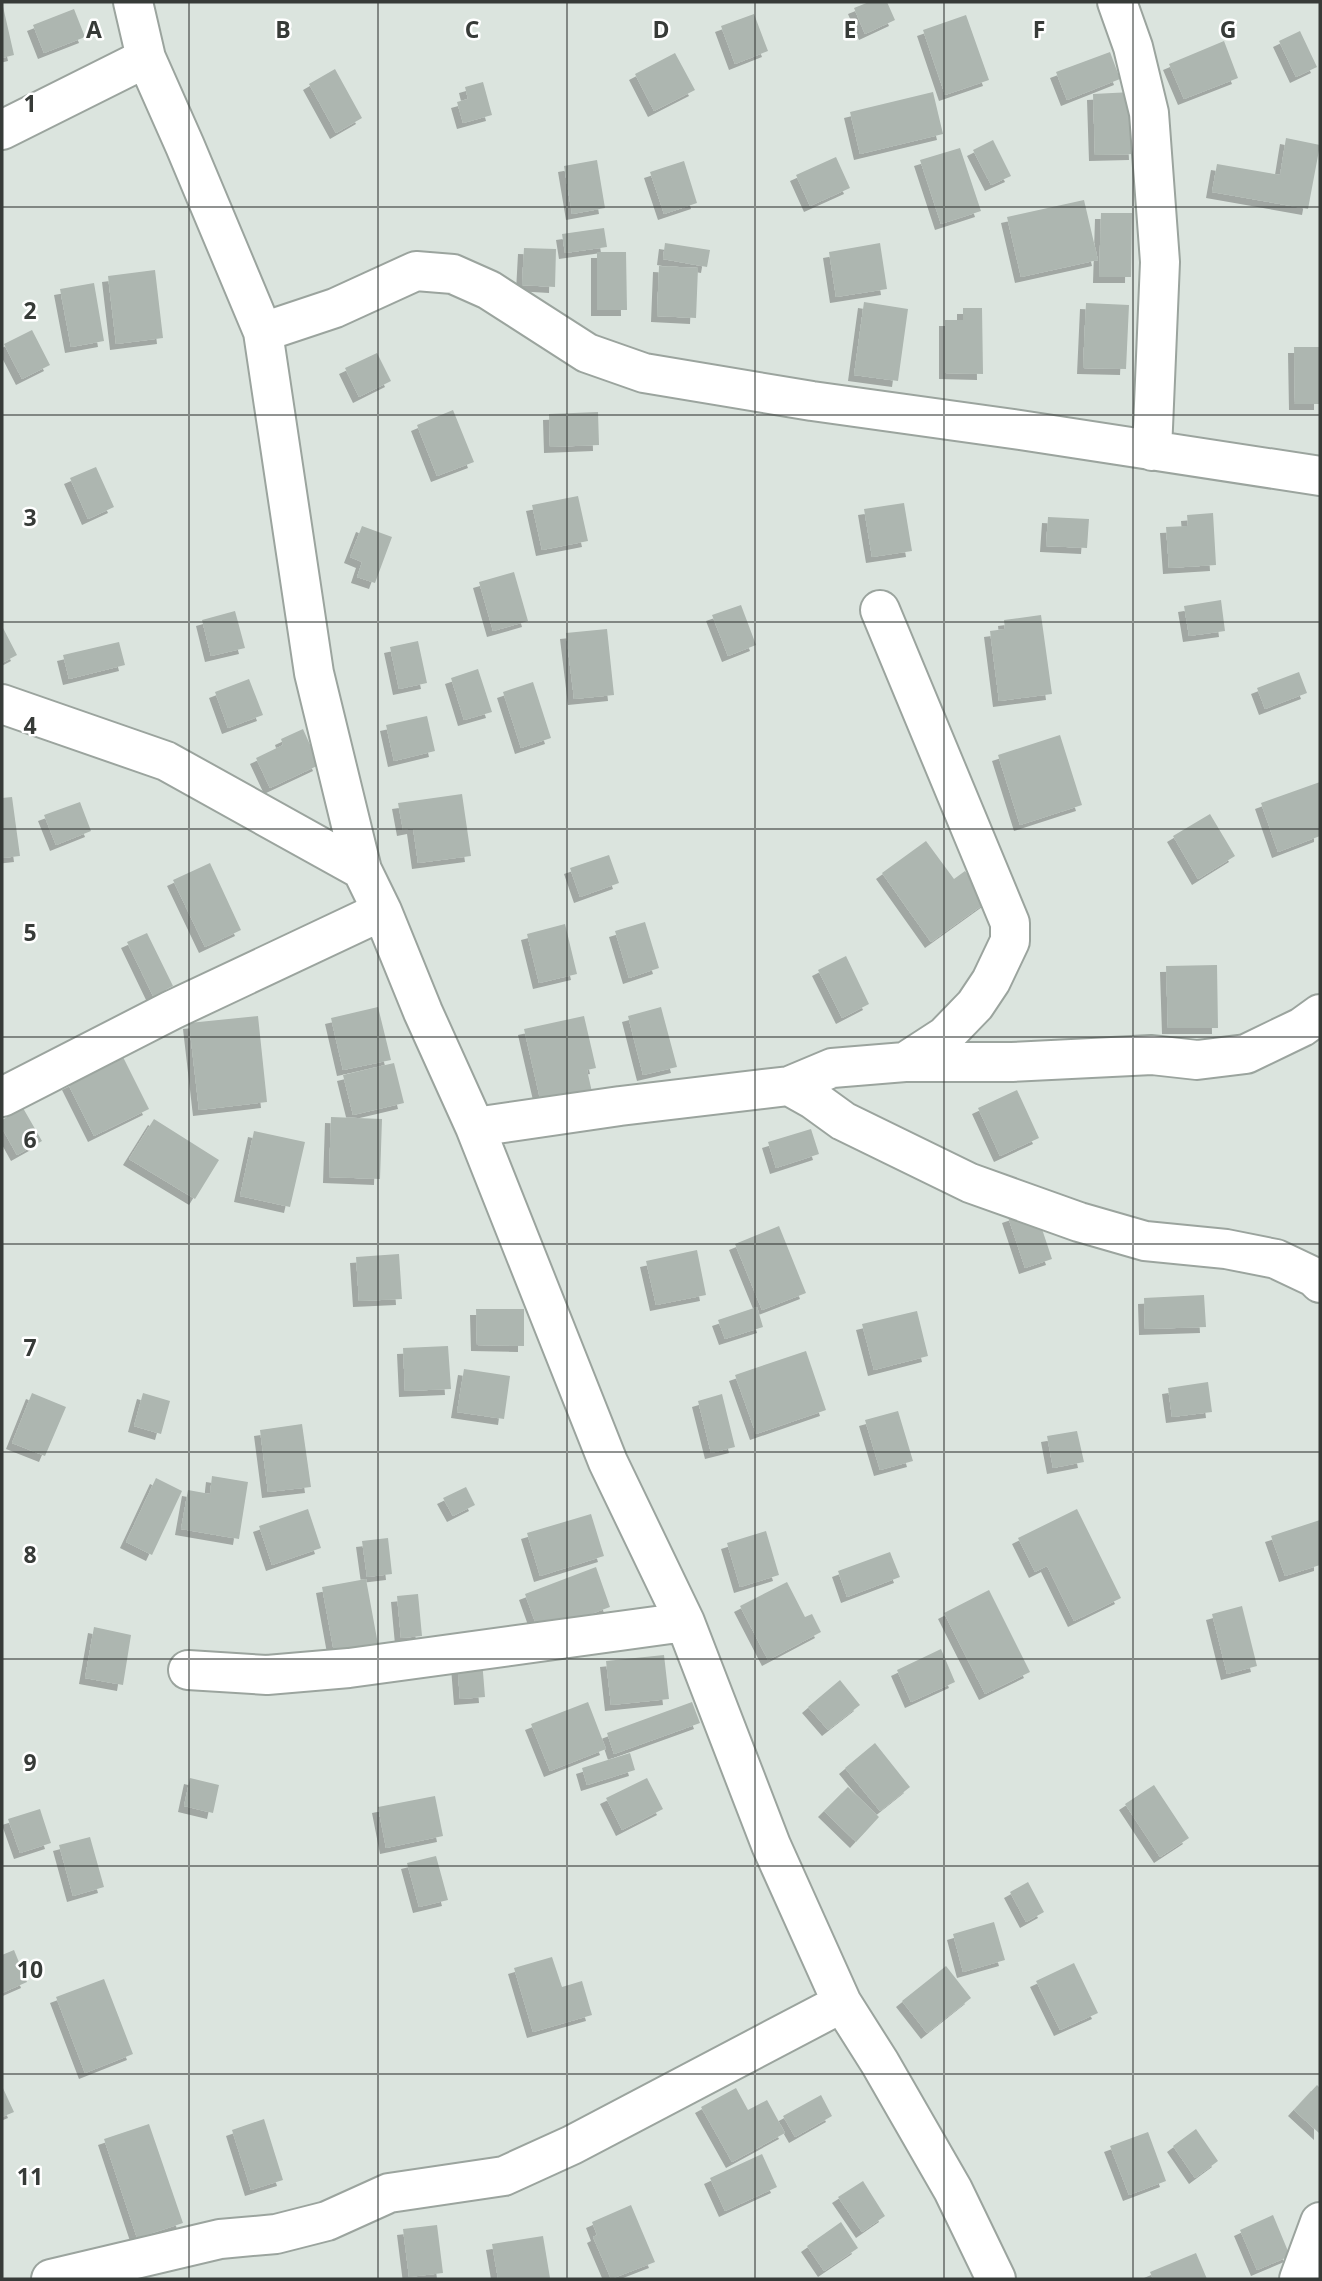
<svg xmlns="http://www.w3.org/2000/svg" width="1322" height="2281" font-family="'Open Sans',sans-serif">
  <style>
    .building { fill: #adb6b0; filter: url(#shadow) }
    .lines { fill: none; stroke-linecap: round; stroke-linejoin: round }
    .minor-casing { stroke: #9ba49e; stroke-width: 42 }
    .minor { stroke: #fff; stroke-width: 38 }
    .grid { fill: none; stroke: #373b38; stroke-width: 2; stroke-opacity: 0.55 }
    .grid-label { font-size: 23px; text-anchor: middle; font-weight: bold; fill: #373b38; stroke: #fff; stroke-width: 5; stroke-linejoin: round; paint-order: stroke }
  </style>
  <defs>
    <filter id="shadow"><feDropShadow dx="-6" dy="6" stdDeviation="0" flood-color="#0004"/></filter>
  </defs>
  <rect width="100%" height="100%" fill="#dbe4de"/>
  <!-- building -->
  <path class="building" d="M2,2l12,53 -12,3z
    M869,2h18l8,18 -30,14 -11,-26z
    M74,9l11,28 -41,16 -11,-28z
    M754,14l14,37 -33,13 -14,-38z
    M966,15l23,65 -44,15 -22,-65z
    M1300,31l17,36 -21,10 -17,-36z
    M1224,41l14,37 -54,21 -15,-35z
    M1110,52l10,27 -53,21 -11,-28z
    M675,53l20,37 -41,21 -19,-37z
    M335,69l27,49 -26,15 -27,-49z
    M483,82l9,33 -29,8 -6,-21 11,-3 -3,-12z
    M933,92l10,42 -83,20 -10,-42z
    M1132,92l3,62 -40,1 -2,-61z
    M1286,138l34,7 -12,64 -96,-17 5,-28 63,11z
    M993,140l18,36 -20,9 -18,-35z
    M960,148l21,63 -40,13 -21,-64z
    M836,157l14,31 -40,18 -14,-31z
    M597,160l8,48 -33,6 -8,-48z
    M684,161l13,42 -33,11 -14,-42z
    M1084,200l14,60 -77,17 -14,-60z
    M1101,213h31l-1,64h-32z
    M604,228l3,19 -42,6 -3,-19z
    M665,243l45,7 -3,17 -44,-8z
    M880,243l7,46 -51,8 -7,-45z
    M524,248l32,1 -1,38 -33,-2z
    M597,252h29l1,58h-30z
    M659,266l39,2 -2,50 -39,-2z
    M155,270l8,68 -47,6 -8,-68z
    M94,283l10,58 -33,6 -11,-58z
    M864,302l44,7 -10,72 -44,-6z
    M1086,303l43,2 -3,64 -43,-1z
    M963,308h19l1,66 -38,-1v-53h18z
    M32,330l18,35 -28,14 -18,-35z
    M1294,347h26v57h-25z
    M377,353l14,28 -32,16 -14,-29z
    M453,410l21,52 -37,14 -20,-51z
    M598,412l1,33 -49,2 -1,-33z
    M96,467l18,40 -26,12 -18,-41z
    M578,496l10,45 -46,9 -10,-45z
    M904,503l8,48 -40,6 -8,-48z
    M1213,513l3,52 -47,3 -3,-41 22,-1 -1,-11z
    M1048,517l41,2 -2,29 -41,-2z
    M362,526l30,11 -17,46 -18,-6 5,-15 -12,-5z
    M514,572l14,49 -35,10 -14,-49z
    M1221,600l4,31 -36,5 -5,-30z
    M741,605l15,40 -28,11 -16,-41z
    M235,611l10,37 -34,8 -9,-36z
    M1041,615l11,79 -53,7 -9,-70 15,-2 -1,-9z
    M2,626l15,29 -15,8z
    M607,629l7,66 -40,4 -8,-66z
    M418,641l9,42 -28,6 -9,-42z
    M119,642l6,23 -56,14 -6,-24z
    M478,669l14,43 -28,8 -13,-42z
    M1299,672l8,21 -42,16 -8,-21z
    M249,679l14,36 -35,13 -13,-36z
    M533,682l18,56 -30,10 -18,-56z
    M427,716l8,35 -41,10 -8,-36z
    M303,729l16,36 -49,23 -14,-30 27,-13 -2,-6z
    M1060,735l22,70 -62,20 -22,-70z
    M1320,782v54l-42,16 -17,-49z
    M462,794l9,62 -53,7 -5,-35 -10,2 -5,-27z
    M12,797l8,59 -18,2v-60z
    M80,802l11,29 -35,14 -12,-30z
    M1210,814l25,42 -37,23 -25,-43z
    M926,841l28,38 11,-8 23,30 -57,41 -49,-69z
    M609,855l10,28 -39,14 -10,-29z
    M210,863l31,67 -36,17 -32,-67z
    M645,922l14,46 -30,10 -14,-47z
    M565,924l12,50 -38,9 -12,-49z
    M147,933l26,53 -20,10 -26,-54z
    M846,956l23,48 -27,14 -24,-48z
    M1217,965l1,63h-50l-2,-62z
    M378,1007l13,53 -48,10 -12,-52z
    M661,1007l16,60 -34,8 -15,-59z
    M258,1016l9,86 -68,8 -10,-87z
    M584,1016l12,52 -9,2 5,22 -51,11 -17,-74z
    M123,1057l26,52 -55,27 -26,-52z
    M394,1063l10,40 -51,12 -10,-40z
    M1017,1090l22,48 -39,18 -22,-48z
    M23,1108l19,33 -25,14 -15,-27v-8z
    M331,1117l51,2 -2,60 -51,-2z
    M154,1119l65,41 -24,39 -66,-40z
    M811,1129l8,25 -43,14 -8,-26z
    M254,1131l51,11 -15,65 -50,-11z
    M1035,1208l17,51 -27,9 -17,-51z
    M779,1226l27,67 -44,17 -27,-66z
    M697,1250l9,45 -50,10 -10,-44z
    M399,1254l3,45 -43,2 -3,-44z
    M1204,1295l2,32 -61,2 -1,-31z
    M757,1307l6,20 -38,12 -7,-19z
    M476,1309h48v37l-47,-1z
    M917,1311l11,45 -54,14 -12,-46z
    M448,1346l3,43 -46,2 -2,-43z
    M806,1351l20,59 -70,24 -21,-59z
    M464,1369l46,7 -6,43 -47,-7z
    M1208,1382l4,30 -40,5 -4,-29z
    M32,1393l34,14 -21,49 -33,-13z
    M143,1393l27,8 -9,33 -27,-8z
    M722,1394l13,53 -24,6 -13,-52z
    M898,1411l15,50 -33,9 -15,-50z
    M302,1424l9,63 -43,5 -8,-62z
    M1077,1431l7,31 -31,6 -6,-32z
    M212,1476l36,6 -9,57 -58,-10 7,-39 22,4z
    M156,1478l26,13 -30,64 -26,-13z
    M466,1487l9,18 -22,11 -10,-18z
    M308,1509l13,39 -49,17 -13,-39z
    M1077,1509l44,89 -47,23 -27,-55 -12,6 -17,-34z
    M591,1514l13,42 -64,20 -13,-43z
    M1320,1520v45l-35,11 -14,-40z
    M766,1531l13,44 -39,12 -13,-44z
    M388,1538l4,36 -25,3 -5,-36z
    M890,1552l10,25 -53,20 -9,-26z
    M596,1567l14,40 -71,26 -14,-39z
    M366,1579l13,71 -44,8 -13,-71z
    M787,1582l18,35 7,-3 9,18 -53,28 -28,-54z
    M989,1590l41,82 -45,22 -41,-81z
    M418,1594l4,42 -21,2 -4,-42z
    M1242,1606l15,60 -30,8 -15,-60z
    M94,1627l37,8 -8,50 -38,-7z
    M941,1649l14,33 -44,20 -14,-32z
    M664,1655l5,44 -58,6 -5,-44z
    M482,1660l3,37 -25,2 -3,-37z
    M840,1680l20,25 -32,25 -20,-23z
    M588,1702l18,47 -56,22 -19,-47z
    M692,1702l8,21 -86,31 -7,-21z
    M875,1743l35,44 -30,24 -35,-43z
    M630,1753l5,17 -48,15 -5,-17z
    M190,1778l29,7 -6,28 -29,-7z
    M647,1778l16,31 -41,21 -16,-32z
    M1154,1785l35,53 -29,19 -35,-53z
    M848,1787l31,30 -23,25 -32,-31z
    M435,1796l8,40 -57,12 -8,-41z
    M40,1809l11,34 -31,10 -12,-34z
    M90,1837l14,50 -31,9 -14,-51z
    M436,1856l12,44 -29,7 -12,-44z
    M1028,1882l16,30 -18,10 -16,-30z
    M994,1922l11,38 -42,12 -10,-38z
    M14,1950l13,32 -25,11v-38z
    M552,1957l10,30 20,-6 10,34 -59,17 -19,-64z
    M1074,1963l24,50 -38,17 -24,-49z
    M946,1966l25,32 -44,35 -25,-32z
    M104,1979l29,75 -48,19 -29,-76z
    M1317,2085l3,3v46l-26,-24z
    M2,2086l12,26 -12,5z
    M736,2088l12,22 19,-10 18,33 -53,29 -31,-55z
    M821,2095l11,21 -37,21 -12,-21z
    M264,2119l19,61 -32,10 -19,-60z
    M149,2124l34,99 -46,15 -33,-99z
    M1196,2129l22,32 -23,17 -22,-32z
    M1148,2132l18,49 -37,14 -19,-49z
    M762,2154l15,33 -52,24 -15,-33z
    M863,2181l22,35 -23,16 -24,-35z
    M631,2205l24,57 -44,17 -18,-42 4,-2 -5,-13z
    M1273,2215l17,41 -33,14 -17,-40z
    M841,2222l17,26 -34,23 -17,-25z
    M437,2225l6,48 -34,4 -6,-48z
    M543,2236l7,42 -52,1 -6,-35z
    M1196,2253l11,26h-54l-3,-7z"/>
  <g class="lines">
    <defs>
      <path id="minor" d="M133,2l13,56 39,88 78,186 51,341 48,197 20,41 41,101 52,115 133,335 77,160 86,223 71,158 38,60 73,127 43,89
        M1117,2l16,45 16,66 11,149 -8,189
        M2,130l144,-72
        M263,332l72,-24 81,-37 37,3 36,16 98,63 57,20 168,28 208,29 300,46
        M880,610l130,313v18l-19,40 -16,24 -30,31 -40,26
        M2,704l164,57 196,109
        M789,1086l43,-18 73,-6h107l140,-7 45,5 49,-6 56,-27 18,-13
        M2,1097l170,-87 210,-99
        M475,1127l145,-21 169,-20 25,14 29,21 127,62 109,39 66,19 81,8 50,10 38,18 6,6
        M188,1670l79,5 82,-7 336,-46
        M51,2279l169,-40 56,-5 51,-13 62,-28 115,-17 68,-31 270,-142
        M1299,2279l21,-57"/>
    </defs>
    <!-- minor casing -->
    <use href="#minor" class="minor-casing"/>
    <!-- minor -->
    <use href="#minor" class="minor"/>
  </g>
  <!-- grid -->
  <path class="grid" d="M189,2v2277M378,2v2277M567,2v2277M755,2v2277M944,2v2277M1133,2v2277M2,207h1318M2,415h1318M2,622h1318M2,829h1318M2,1037h1318M2,1244h1318M2,1452h1318M2,1659h1318M2,1866h1318M2,2074h1318"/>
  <g class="grid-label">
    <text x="94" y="38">A</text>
    <text x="283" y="38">B</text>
    <text x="472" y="38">C</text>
    <text x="661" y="38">D</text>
    <text x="850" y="38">E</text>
    <text x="1039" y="38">F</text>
    <text x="1228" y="38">G</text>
    <text x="30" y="112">1</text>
    <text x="30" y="319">2</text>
    <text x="30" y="526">3</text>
    <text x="30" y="734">4</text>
    <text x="30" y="941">5</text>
    <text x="30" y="1148">6</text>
    <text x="30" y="1356">7</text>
    <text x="30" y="1563">8</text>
    <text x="30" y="1771">9</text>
    <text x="30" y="1978">10</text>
    <text x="30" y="2185">11</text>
  </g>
  <!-- border -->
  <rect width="1322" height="2281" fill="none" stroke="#373b38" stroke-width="7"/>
</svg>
